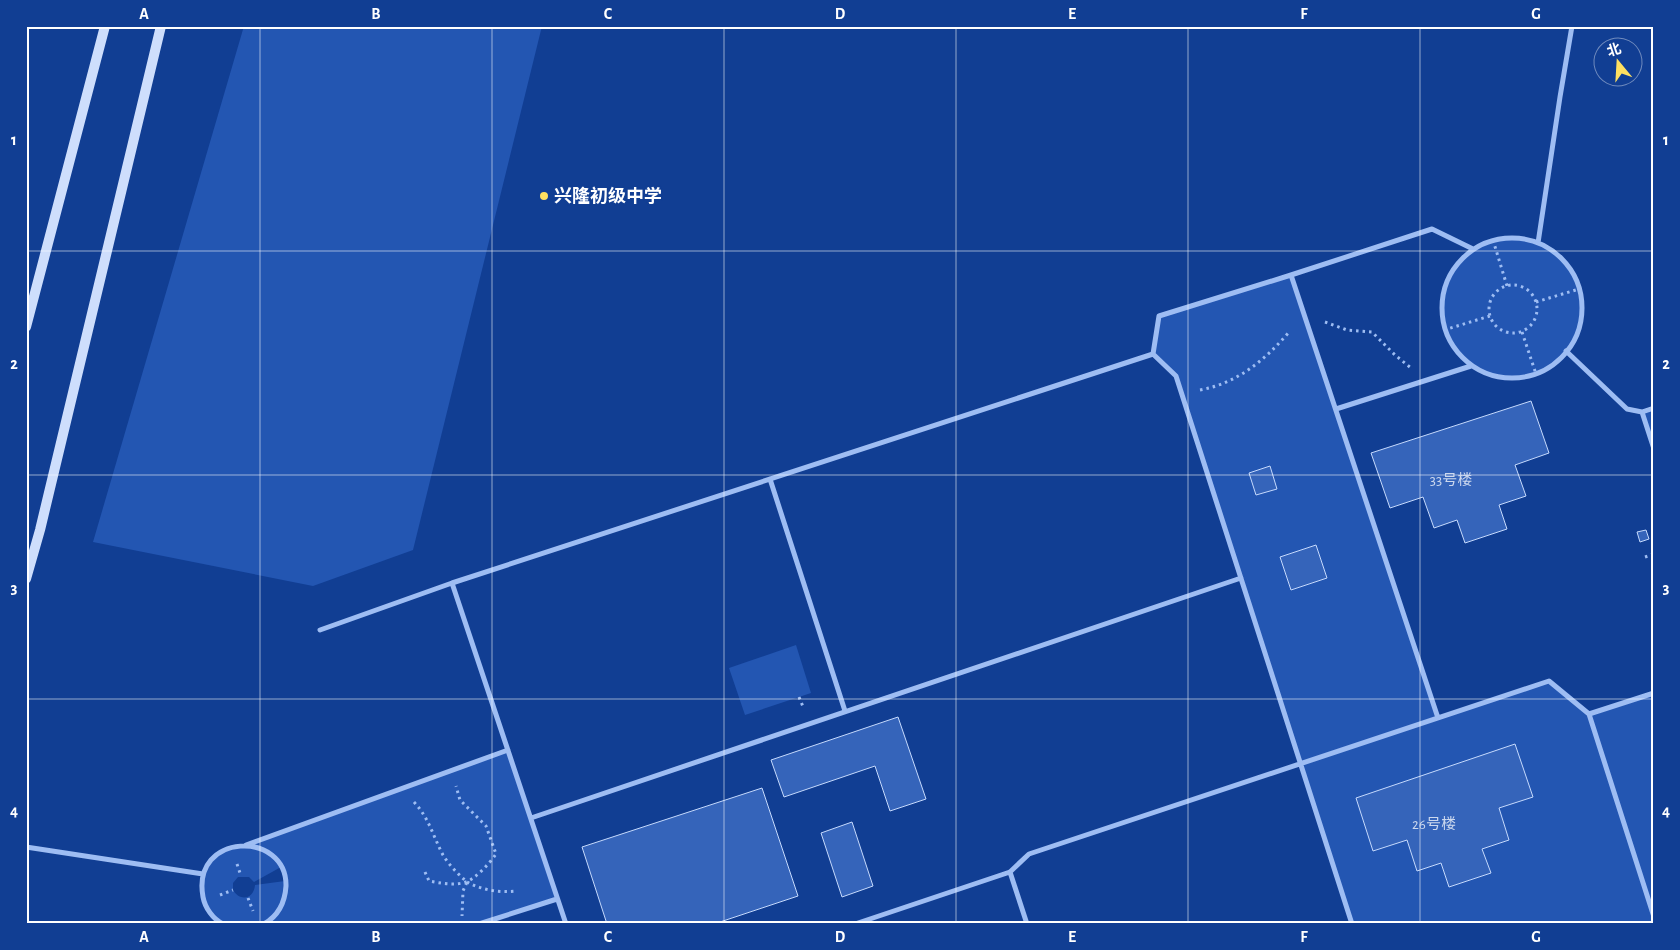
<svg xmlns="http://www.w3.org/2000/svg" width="1680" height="950" font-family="'Alegreya Sans','Noto Sans SC',sans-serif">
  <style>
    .green { fill: #2356b2; fill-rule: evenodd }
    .building { fill: #3564ba; stroke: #c6dafd }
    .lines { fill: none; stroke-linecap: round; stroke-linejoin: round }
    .path { stroke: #9ebdf3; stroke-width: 3; stroke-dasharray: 2.5 4; stroke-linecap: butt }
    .street { stroke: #9ebdf3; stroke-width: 5 }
    .secondary { stroke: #cedefc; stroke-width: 10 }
    .grid { fill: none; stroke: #fff; stroke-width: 1; stroke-opacity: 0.55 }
    .poi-dot { fill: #ffe060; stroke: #113e93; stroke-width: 2 }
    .labels { text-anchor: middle; stroke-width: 4; stroke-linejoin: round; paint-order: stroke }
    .number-label { font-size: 15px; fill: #ccd8ee }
    .poi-label { font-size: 18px; font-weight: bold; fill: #fff; stroke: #113e93; text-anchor: start }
    .neatline { fill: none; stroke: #fff; stroke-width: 2 }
    .grid-label { font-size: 16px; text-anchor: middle; font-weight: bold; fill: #fff }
  </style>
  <rect width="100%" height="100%" fill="#113e93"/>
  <!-- green -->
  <path class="green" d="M244,26h298l-129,524 -100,36 -220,-44z
    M1442 308a70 70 0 1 1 140 0a70 70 0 1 1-140 0Z
    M1291,275l147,443 111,-37 40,33 65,-21v231h-302l-176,-548 -23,-22 6,-38z
    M1654,408v41l-12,-37z
    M796,645l15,48 -66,22 -16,-47z
    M508,750l49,149 -78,25h-256l-4,-2 -16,-21v-27l16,-21 27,-8zM281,867l4,14 -30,4c-1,14 -15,17 -22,5v-7l5,-6h11l5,5z"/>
  <!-- building -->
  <path class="building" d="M1531,401l18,52 -34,12 11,31 -27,9 8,24 -42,14 -8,-23 -23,8 -11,-31 -33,11 -19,-55z
    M1270,466l7,23 -21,6 -7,-22z
    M1646,530l3,9 -9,3 -3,-10z
    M1316,545l11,33 -36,12 -11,-33z
    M898,717l28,82 -36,12 -15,-45 -91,31 -13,-37z
    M1515,744l18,53 -34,11 10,32 -27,9 9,24 -42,14 -8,-24 -24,8 -10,-31 -34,11 -17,-53z
    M762,788l36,108 -84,28h-107l-25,-77z
    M852,822l21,64 -31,11 -21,-64z"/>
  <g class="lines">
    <!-- path -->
    <path class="path" d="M1493,240l14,46
      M1489 309a24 24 0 1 1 48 0a24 24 0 1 1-48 0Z
      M1536,302l43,-13
      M1325,322l22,8 25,2 23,23 16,13
      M1444,330l46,-14
      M1522,332l14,42
      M1200,390c38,-7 65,-30 90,-59
      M1645,557l9,-3
      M799,697l5,12
      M414,802c15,16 19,34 29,53 6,10 15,19 24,27l-4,9 -1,25
      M237,864l4,12
      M425,872l4,9c11,2 25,5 37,1 9,-3 24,-19 30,-28l-10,-28 -26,-26 -4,-14
      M467,882c15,8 32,11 50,9
      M220,895l13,-5
      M248,898l5,13"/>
    <!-- street -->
    <path class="street" d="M1442 308a70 70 0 1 1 140 0a70 70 0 1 1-140 0Z
      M1538,243l22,-146 12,-71
      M1291,275l147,443
      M1566,351l61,58 15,3 12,-4
      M1153,354l23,22 176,548
      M1336,409l135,-43
      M1642,412l12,37
      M770,479l75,232
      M452,583l114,341
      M320,630l132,-47 701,-229 6,-38 132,-41 141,-46 41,20
      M1589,714l65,203
      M531,818l710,-240
      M246,845l262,-95
      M26,847l177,27
      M1010,872l17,52
      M223,924c-10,-5 -18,-16 -20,-27 -12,-65 84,-67 83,-11 -1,16 -8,30 -22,38
      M479,924l78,-25
      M855,924l155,-52 19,-18 520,-173 40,33 65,-21"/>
    <!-- secondary -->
    <path class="secondary" d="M26,327l79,-301
      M26,579l14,-49 121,-504"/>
  </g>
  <!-- grid -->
  <path class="grid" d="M260,26v898M492,26v898M724,26v898M956,26v898M1188,26v898M1420,26v898M26,251h1628M26,475h1628M26,699h1628"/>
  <!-- markers -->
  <circle class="poi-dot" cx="544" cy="196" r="5"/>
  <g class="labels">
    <!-- number labels -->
    <g class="number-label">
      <text x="1451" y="485">33号楼</text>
      <text x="1434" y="829">26号楼</text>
    </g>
    <!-- poi labels -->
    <g class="poi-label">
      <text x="554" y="202">兴隆初级中学</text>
    </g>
  </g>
  <!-- border -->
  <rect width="1680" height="950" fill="none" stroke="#113e93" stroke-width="55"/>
  <!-- north arrow -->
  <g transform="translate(1618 62) rotate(342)"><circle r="24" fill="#113e93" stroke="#708bbe"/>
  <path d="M0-4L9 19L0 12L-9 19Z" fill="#ffe060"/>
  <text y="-8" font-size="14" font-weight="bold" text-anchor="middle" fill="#ffffff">北</text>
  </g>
  <rect x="28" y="28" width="1624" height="894" class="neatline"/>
  <g class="grid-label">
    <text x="144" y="19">A</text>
    <text x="376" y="19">B</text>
    <text x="608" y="19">C</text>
    <text x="840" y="19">D</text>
    <text x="1072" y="19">E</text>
    <text x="1304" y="19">F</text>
    <text x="1536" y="19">G</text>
    <text x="14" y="145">1</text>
    <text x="1666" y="145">1</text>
    <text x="14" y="369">2</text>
    <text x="1666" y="369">2</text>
    <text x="14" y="593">3</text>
    <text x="1666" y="593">3</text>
    <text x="14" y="816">4</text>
    <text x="1666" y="816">4</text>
    <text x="144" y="942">A</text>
    <text x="376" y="942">B</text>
    <text x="608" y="942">C</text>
    <text x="840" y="942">D</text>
    <text x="1072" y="942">E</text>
    <text x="1304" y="942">F</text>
    <text x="1536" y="942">G</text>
  </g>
</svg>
